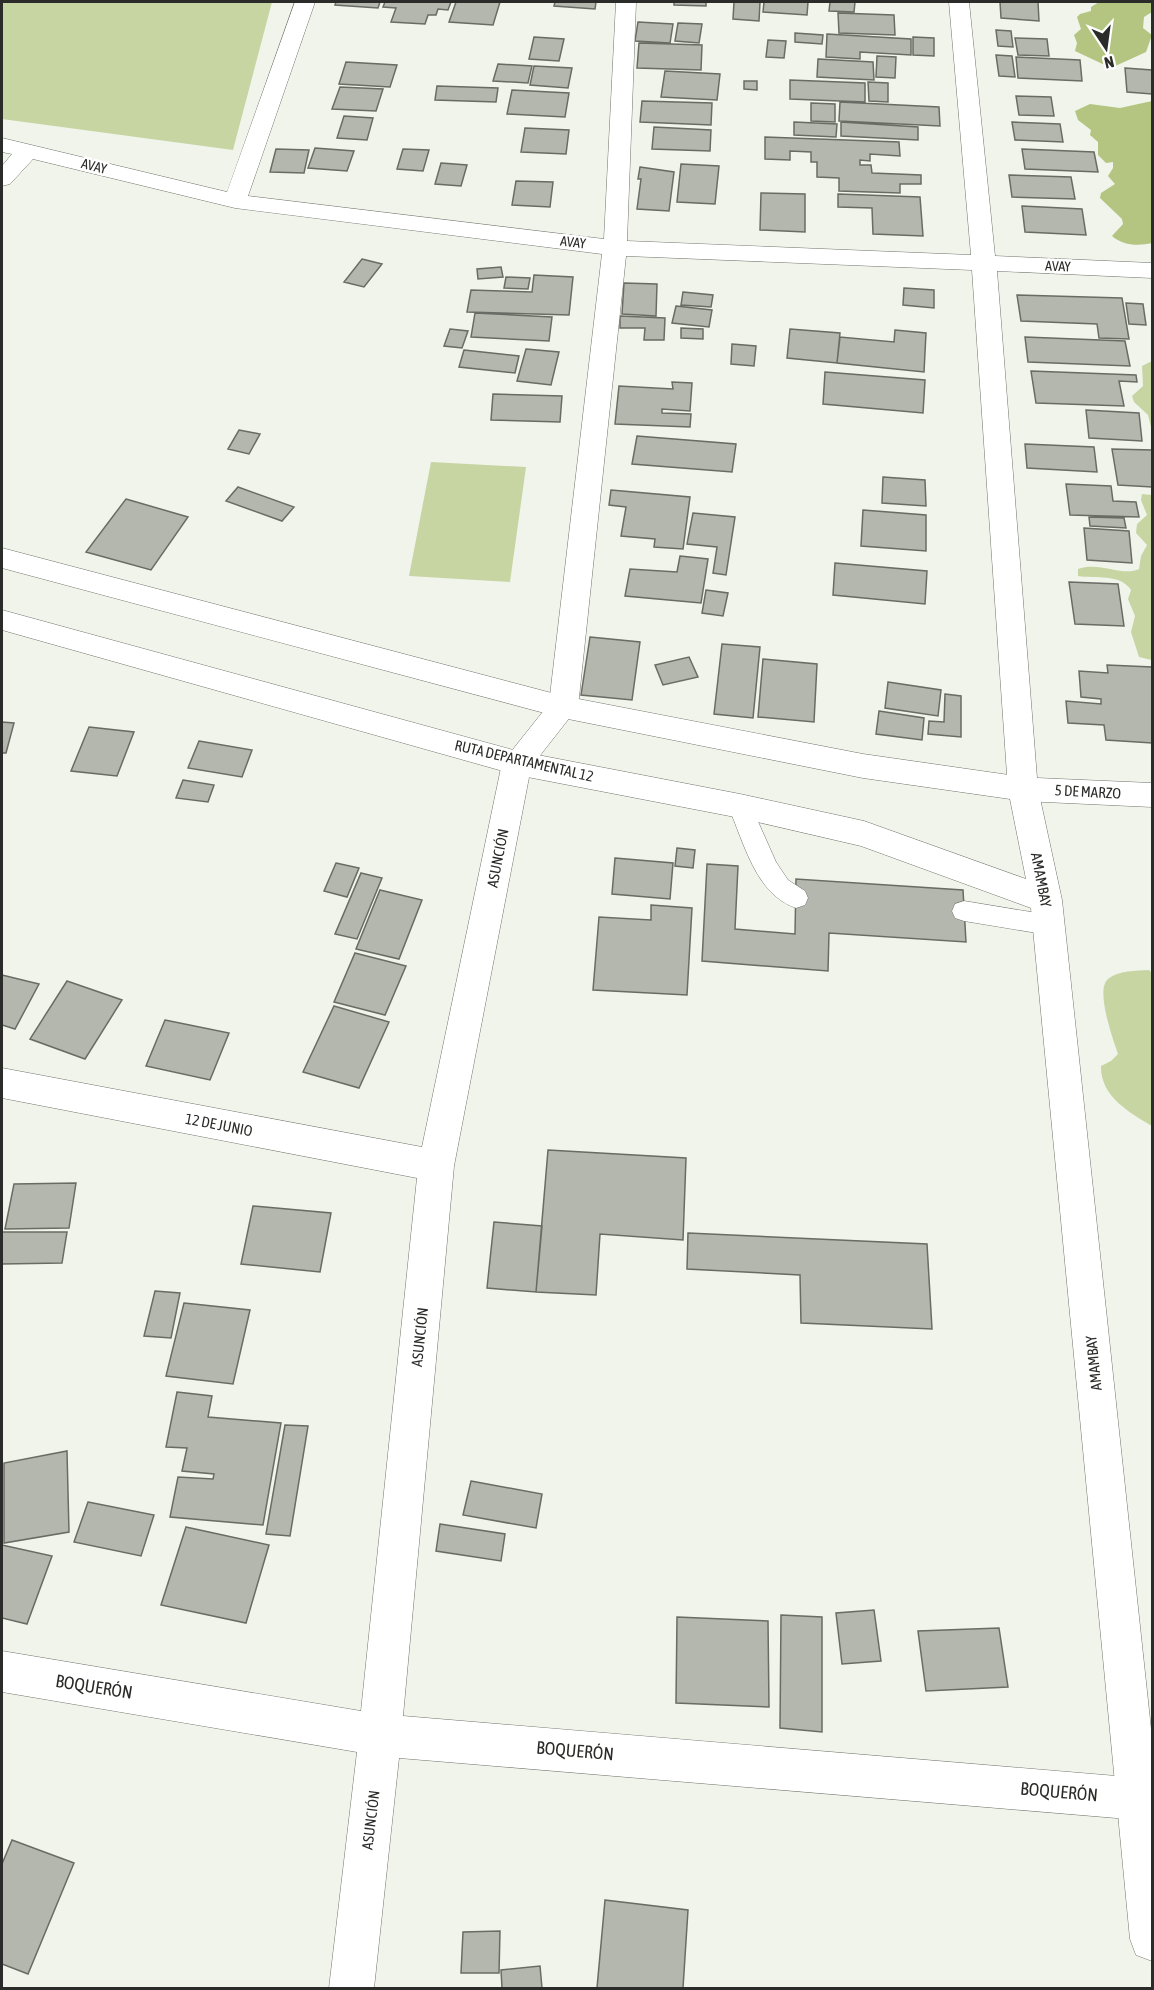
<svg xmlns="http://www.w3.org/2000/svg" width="1154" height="1990" font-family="'Asap Condensed',sans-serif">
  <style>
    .green { fill: #c7d5a3 }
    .forest { fill: #b3c581 }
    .building { fill: #b4b7ae; stroke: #696c64; stroke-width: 1.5 }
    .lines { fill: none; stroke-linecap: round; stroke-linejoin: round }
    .service-casing { stroke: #71746c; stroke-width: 1 }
    .minor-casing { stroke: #71746c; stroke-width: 1 }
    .secondary-casing { stroke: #71746c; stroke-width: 1 }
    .service { fill: #fff; fill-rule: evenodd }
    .minor { fill: #fff; fill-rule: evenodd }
    .secondary { fill: #fff; fill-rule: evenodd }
    .labels { text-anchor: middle; stroke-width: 5; stroke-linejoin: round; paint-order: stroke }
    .far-street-label { font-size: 14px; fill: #2b2c29; stroke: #fff }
    .street-label { font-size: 15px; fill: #2b2c29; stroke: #fff }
    .near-street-label { font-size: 18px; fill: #2b2c29; stroke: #fff }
  </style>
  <rect width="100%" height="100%" fill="#f1f4eb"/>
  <!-- green -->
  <path class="green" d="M2,2h270l-39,148 -231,-31z
    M1152,361v70l-4,-16 -14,-13 -2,-6 11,-10 -1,-20z
    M431,462l95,5 -16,115 -101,-6z
    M1142,494l10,1v165l-13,-3 -8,-25 4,-16 -7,-17 3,-9c-11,-17 -36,-11 -53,-14v-7c21,-8 45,8 61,0l2,-13 6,-11 -11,-12 1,-9 10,-9 -6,-15z
    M1149,970l3,3v153c-22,-13 -52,-30 -51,-60l10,-5 7,-7c-5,-15 -23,-64 -10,-75 11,-9 28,-8 41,-9z"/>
  <!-- forest -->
  <path class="forest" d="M1099,2h53v10l-8,5 -1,11 9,7 -6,17 -35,16 -36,-17 2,-8 -3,-8 7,-6 -4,-12 3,-3 11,-3v-4z
    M1152,101v142c-13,3 -29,3 -40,-7l11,-12 -1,-5 -22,-21 1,-5 14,-9 -7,-8 5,-8v-6l-7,1 -8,-8v-13l-8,-7 1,-5 -13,-10 -3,-9 15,-7 30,4z"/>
  <!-- building -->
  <path class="building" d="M336,2h44l-2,6 -43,-3z
    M385,2h66l-3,8 -10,-1 -2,6h-8l-3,9 -34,-2 5,-14 -13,-1z
    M456,2h44l-7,23 -44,-3z
    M555,2h41l-1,7 -41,-3z
    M674,2h32v4l-32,-1z
    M734,2h26l-1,19 -26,-2z
    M764,2h44l-1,13 -44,-3z
    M830,2h25l-1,10 -25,-1z
    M1000,2h38l1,19 -38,-3z
    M838,13l56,2 1,20 -56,-2z
    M638,22l35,2 -3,19 -35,-2z
    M678,23l24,1 -3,19 -24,-2z
    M996,30l15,1 2,16 -15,-1z
    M795,33l28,2 -1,9 -27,-2z
    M827,34l84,5v16l-51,-3v7l-34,-2z
    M534,37l30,2 -5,22 -30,-2z
    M913,37l21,1v18l-21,-1z
    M1015,38l32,1 2,17 -31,-1z
    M768,40l18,1 -2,17 -18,-1z
    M639,43l63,2 -1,25 -64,-2z
    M996,55l16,1 3,21 -16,-1z
    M877,56l19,1 -1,21 -19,-1z
    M1016,57l64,3 2,21 -64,-3z
    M818,59l55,3 1,18 -57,-3z
    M346,62l51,3 -7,22 -51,-3z
    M498,64l34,2 -4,17 -35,-2z
    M534,66l38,2 -4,20 -38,-3z
    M1125,68l27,2v24l-25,-2z
    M665,71l55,3 -3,26 -56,-3z
    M790,80l75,3v19l-75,-3z
    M744,81h13v9l-13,-1z
    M868,82l20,1v19l-19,-1z
    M437,86l61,2 -2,14 -61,-2z
    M340,87l43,2 -7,22 -44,-2z
    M512,90l57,3 -4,24 -58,-3z
    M1016,96l35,1 3,19 -35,-1z
    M642,101l70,2 -1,22 -71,-3z
    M840,102l99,5 1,19 -101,-5z
    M811,103l24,1v18l-24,-1z
    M344,116l29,2 -6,22 -30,-2z
    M794,122l43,2 -1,13 -42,-2z
    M841,122l77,5v13l-77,-4z
    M1012,122l48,2 3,18 -48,-2z
    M654,127l57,3 -1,21 -58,-2z
    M525,128l44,2 -3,24 -45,-2z
    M765,137l134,5 1,14 -30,-2v7l-10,-1v5h11l1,8 49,2v9h-21v9l-61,-2v-13l-22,-1v-15h-6v-10l-21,-1v9l-25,-1z
    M315,148l39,3 -7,20 -39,-3z
    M276,149l33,1 -5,23 -34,-1z
    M403,149l26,1 -6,21 -26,-2z
    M1022,149l72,3 4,20 -73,-3z
    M441,163l26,2 -6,21 -26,-2z
    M681,164l38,2 -4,38 -38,-2z
    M640,167l34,5 -5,39 -32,-2 4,-30h-3z
    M1009,175l62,2 4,22 -63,-2z
    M516,181l37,1 -3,25 -38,-2z
    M761,193l44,1v38l-45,-2z
    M838,194l82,3 3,39 -50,-2 -1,-26 -34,-1z
    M1022,206l60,3 4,26 -61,-3z
    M362,259l20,5 -18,23 -20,-5z
    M501,267l2,10 -25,2 -1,-10z
    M534,275l39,2 -4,38 -102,-3 4,-22 61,2z
    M506,277l24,1 -2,11 -24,-1z
    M624,283l33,1 -1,32 -34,-2z
    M904,288l30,2v18l-31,-3z
    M683,292l30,3 -2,12 -30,-2z
    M1017,295l105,3 7,41 -30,-1 -2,-14 -76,-3z
    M1126,303l17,1 3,21 -17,-1z
    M676,306l36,4 -3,17 -37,-4z
    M475,313l77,4 -3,24 -78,-4z
    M620,316l45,2 -1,22h-20l1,-12h-25z
    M681,328l22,1v10l-22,-1z
    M450,329l18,2 -6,17 -18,-2z
    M790,329l50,4 -3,30 -50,-5z
    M895,330l31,3 -2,39 -87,-9 3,-26 54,5z
    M1025,337l100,4 5,25 -102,-4z
    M732,344l24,2 -2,20 -23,-2z
    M526,349l33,3 -8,33 -34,-4z
    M464,350l55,6 -4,17 -56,-6z
    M1031,371l105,4 1,7 -18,-1 5,25 -88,-3z
    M825,372l100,8 -2,33 -100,-9z
    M672,382l20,1 -2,28 -28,-2v4l29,1 -1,13 -75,-3 4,-38 54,3z
    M493,394l69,2 -2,26 -69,-2z
    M1086,410l53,3 3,28 -53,-3z
    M239,430l21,4 -11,20 -21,-5z
    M637,436l99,8 -4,28 -100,-8z
    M1025,444l69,3 3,25 -70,-4z
    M1112,449l40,1v37l-34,-2z
    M883,477l42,3 1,26 -44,-3z
    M1066,484l45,2 2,15 23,1 3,15 -69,-2z
    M238,487l56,20 -12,14 -56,-20z
    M611,490l79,7 -7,52 -29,-2 1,-8 -34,-3 5,-29 -17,-2z
    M126,499l62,18 -37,53 -65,-18z
    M863,510l63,5v36l-65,-5z
    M693,513l42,4 -9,58 -13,-2 4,-26 -30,-3z
    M1089,517l35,1 2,10 -36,-2z
    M1084,528l45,3 3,32 -45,-3z
    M680,556l28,3 -7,44 -76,-7 5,-27 47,3z
    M835,563l92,8 -2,33 -92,-9z
    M1069,582l49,2 6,42 -49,-2z
    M706,590l22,3 -5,23 -21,-3z
    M590,637l50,5 -8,58 -51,-5z
    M722,644l38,3 -7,71 -39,-4z
    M689,657l9,20 -35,8 -8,-20z
    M763,659l54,5 -3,58 -56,-5z
    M1107,665l45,2v76l-46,-3 -2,-15 -36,-2 -2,-22 35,3v-5l-20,-2 -2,-26 29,2z
    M888,682l53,8 -3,26 -53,-8z
    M945,694l16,2v41l-33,-3 1,-13 15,1z
    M879,711l45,7 -2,22 -46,-6z
    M2,722l12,1 -8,30h-4z
    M89,727l45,5 -17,44 -46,-5z
    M199,741l53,9 -10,27 -54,-9z
    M183,780l31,5 -6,17 -32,-4z
    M677,848l18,2 -2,18 -18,-2z
    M615,858l58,5 -3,36 -58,-5z
    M336,863l23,5 -12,29 -23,-6z
    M707,864l31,2 -3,63 60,5 1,-55 167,11 3,52 -137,-9 -1,38 -126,-10z
    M361,873l21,5 -25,61 -22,-5z
    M380,890l42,10 -23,59 -43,-10z
    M651,905l41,3 -5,87 -94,-5 6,-73 52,3z
    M355,953l51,13 -21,49 -51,-13z
    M2,975l37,9 -24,45 -13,-4z
    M67,981l55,19 -37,59 -55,-20z
    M334,1006l55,16 -30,66 -56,-16z
    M165,1020l64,13 -19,47 -64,-14z
    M548,1150l138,8 -3,82 -83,-6 -4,61 -60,-3z
    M76,1183l-7,45 -64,1 9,-45z
    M253,1206l78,7 -11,59 -79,-8z
    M494,1222l48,4 -6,66 -49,-4z
    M2,1232h65l-5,31 -60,1z
    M688,1233l239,11 5,85 -131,-6 -1,-48 -113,-6z
    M155,1291l25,2 -9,45 -27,-2z
    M184,1303l66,7 -17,74 -67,-8z
    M177,1392l35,4 -4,21 73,6 -18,102 -93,-8 8,-40 35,2 1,-5 -32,-3 5,-23 -21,-1z
    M285,1425l23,1 -18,110 -24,-2z
    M67,1451l2,81 -65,11v-80z
    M471,1481l71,13 -6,34 -73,-13z
    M88,1502l66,13 -13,41 -67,-14z
    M440,1524l65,10 -4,27 -65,-10z
    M186,1527l83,18 -23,78 -85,-18z
    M2,1545l50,11 -25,68 -25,-6z
    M874,1610l7,51 -39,3 -6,-51z
    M781,1615l41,2v115l-42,-4z
    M677,1617l91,4 1,86 -93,-4z
    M999,1628l9,59 -82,4 -8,-60z
    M12,1840l62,23 -46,111 -26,-10v-100z
    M605,1900l83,10 -5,78h-86z
    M500,1931l-1,42h-38l2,-41z
    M540,1966l2,22h-40l-1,-18z"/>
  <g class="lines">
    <defs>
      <path id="service" d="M740,797l8,2 28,63 12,18 17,11 3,7 -3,7 -9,3c-41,-14 -52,-66 -68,-102l4,-7z
        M964,901l85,14 9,3 3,7 -3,7 -9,3 -85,-14 -9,-3 -3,-7 3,-7z"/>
      <path id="minor" d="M295,2h20l-67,194 356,43 12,-237h20l-9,239 344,14 -22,-253h20l26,254 157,7v15l-155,-7 40,507 115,5v24l-129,-6 -11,-3 -4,-9 -36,-519 -346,-14 -48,451 -47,60 -77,399 -51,550 749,63v42l-753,-63 -25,230h-45l28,-236 -355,-60v-41l359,60 56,-533 -415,-80v-30l420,79 80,-384 47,-59 53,-450 -367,-46 -202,-49 -23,25 -8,2v-20l10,-12 -10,-2v-14l225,54z"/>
      <path id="secondary" d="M2,548l561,148 300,58 160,23 11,3 4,9 24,111 90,838v223l-16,-6 -6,-16 -99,-1031 -170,-62 -121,-28 -223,-43 -515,-145v-20l515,141 223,43 124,27 162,58 -16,-80 -147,-21 -300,-60 -561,-150z"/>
    </defs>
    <!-- service casing -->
    <use href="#service" class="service-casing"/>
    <!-- minor casing -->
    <use href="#minor" class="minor-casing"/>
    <!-- secondary casing -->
    <use href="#secondary" class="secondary-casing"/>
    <!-- service -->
    <use href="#service" class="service"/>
    <!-- minor -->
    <use href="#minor" class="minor"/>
    <!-- secondary -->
    <use href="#secondary" class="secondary"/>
  </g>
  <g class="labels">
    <!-- far-street labels -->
    <g class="far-street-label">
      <text transform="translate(94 166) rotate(14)" y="5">AVAY</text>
      <text transform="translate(573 242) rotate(7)" y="5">AVAY</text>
      <text transform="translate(1058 266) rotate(2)" y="5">AVAY</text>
    </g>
    <!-- street labels -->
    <g class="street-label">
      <text transform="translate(524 761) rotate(13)" y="5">RUTA DEPARTAMENTAL 12</text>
      <text transform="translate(1088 792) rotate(3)" y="5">5 DE MARZO</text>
      <text transform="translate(498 858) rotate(-79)" y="5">ASUNCIÓN</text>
      <text transform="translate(1041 880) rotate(79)" y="5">AMAMBAY</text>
      <text transform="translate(219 1125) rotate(11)" y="5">12 DE JUNIO</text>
      <text transform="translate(420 1337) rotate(-84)" y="5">ASUNCIÓN</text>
      <text transform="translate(1094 1363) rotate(-96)" y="5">AMAMBAY</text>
      <text transform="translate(371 1820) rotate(-83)" y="5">ASUNCIÓN</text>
    </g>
    <!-- near-street labels -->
    <g class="near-street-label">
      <text transform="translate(94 1687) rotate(9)" y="6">BOQUERÓN</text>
      <text transform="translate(575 1751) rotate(5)" y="6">BOQUERÓN</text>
      <text transform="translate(1059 1792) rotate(5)" y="6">BOQUERÓN</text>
    </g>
  </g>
  <!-- border -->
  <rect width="1154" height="1990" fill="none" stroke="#2b2c29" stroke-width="6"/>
  <!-- north arrow -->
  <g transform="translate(1106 48) rotate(167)" stroke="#ffffff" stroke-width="4.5" paint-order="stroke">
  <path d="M0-4.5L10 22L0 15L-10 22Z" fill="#2b2c29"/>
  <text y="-9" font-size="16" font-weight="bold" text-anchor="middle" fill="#2b2c29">N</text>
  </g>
</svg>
